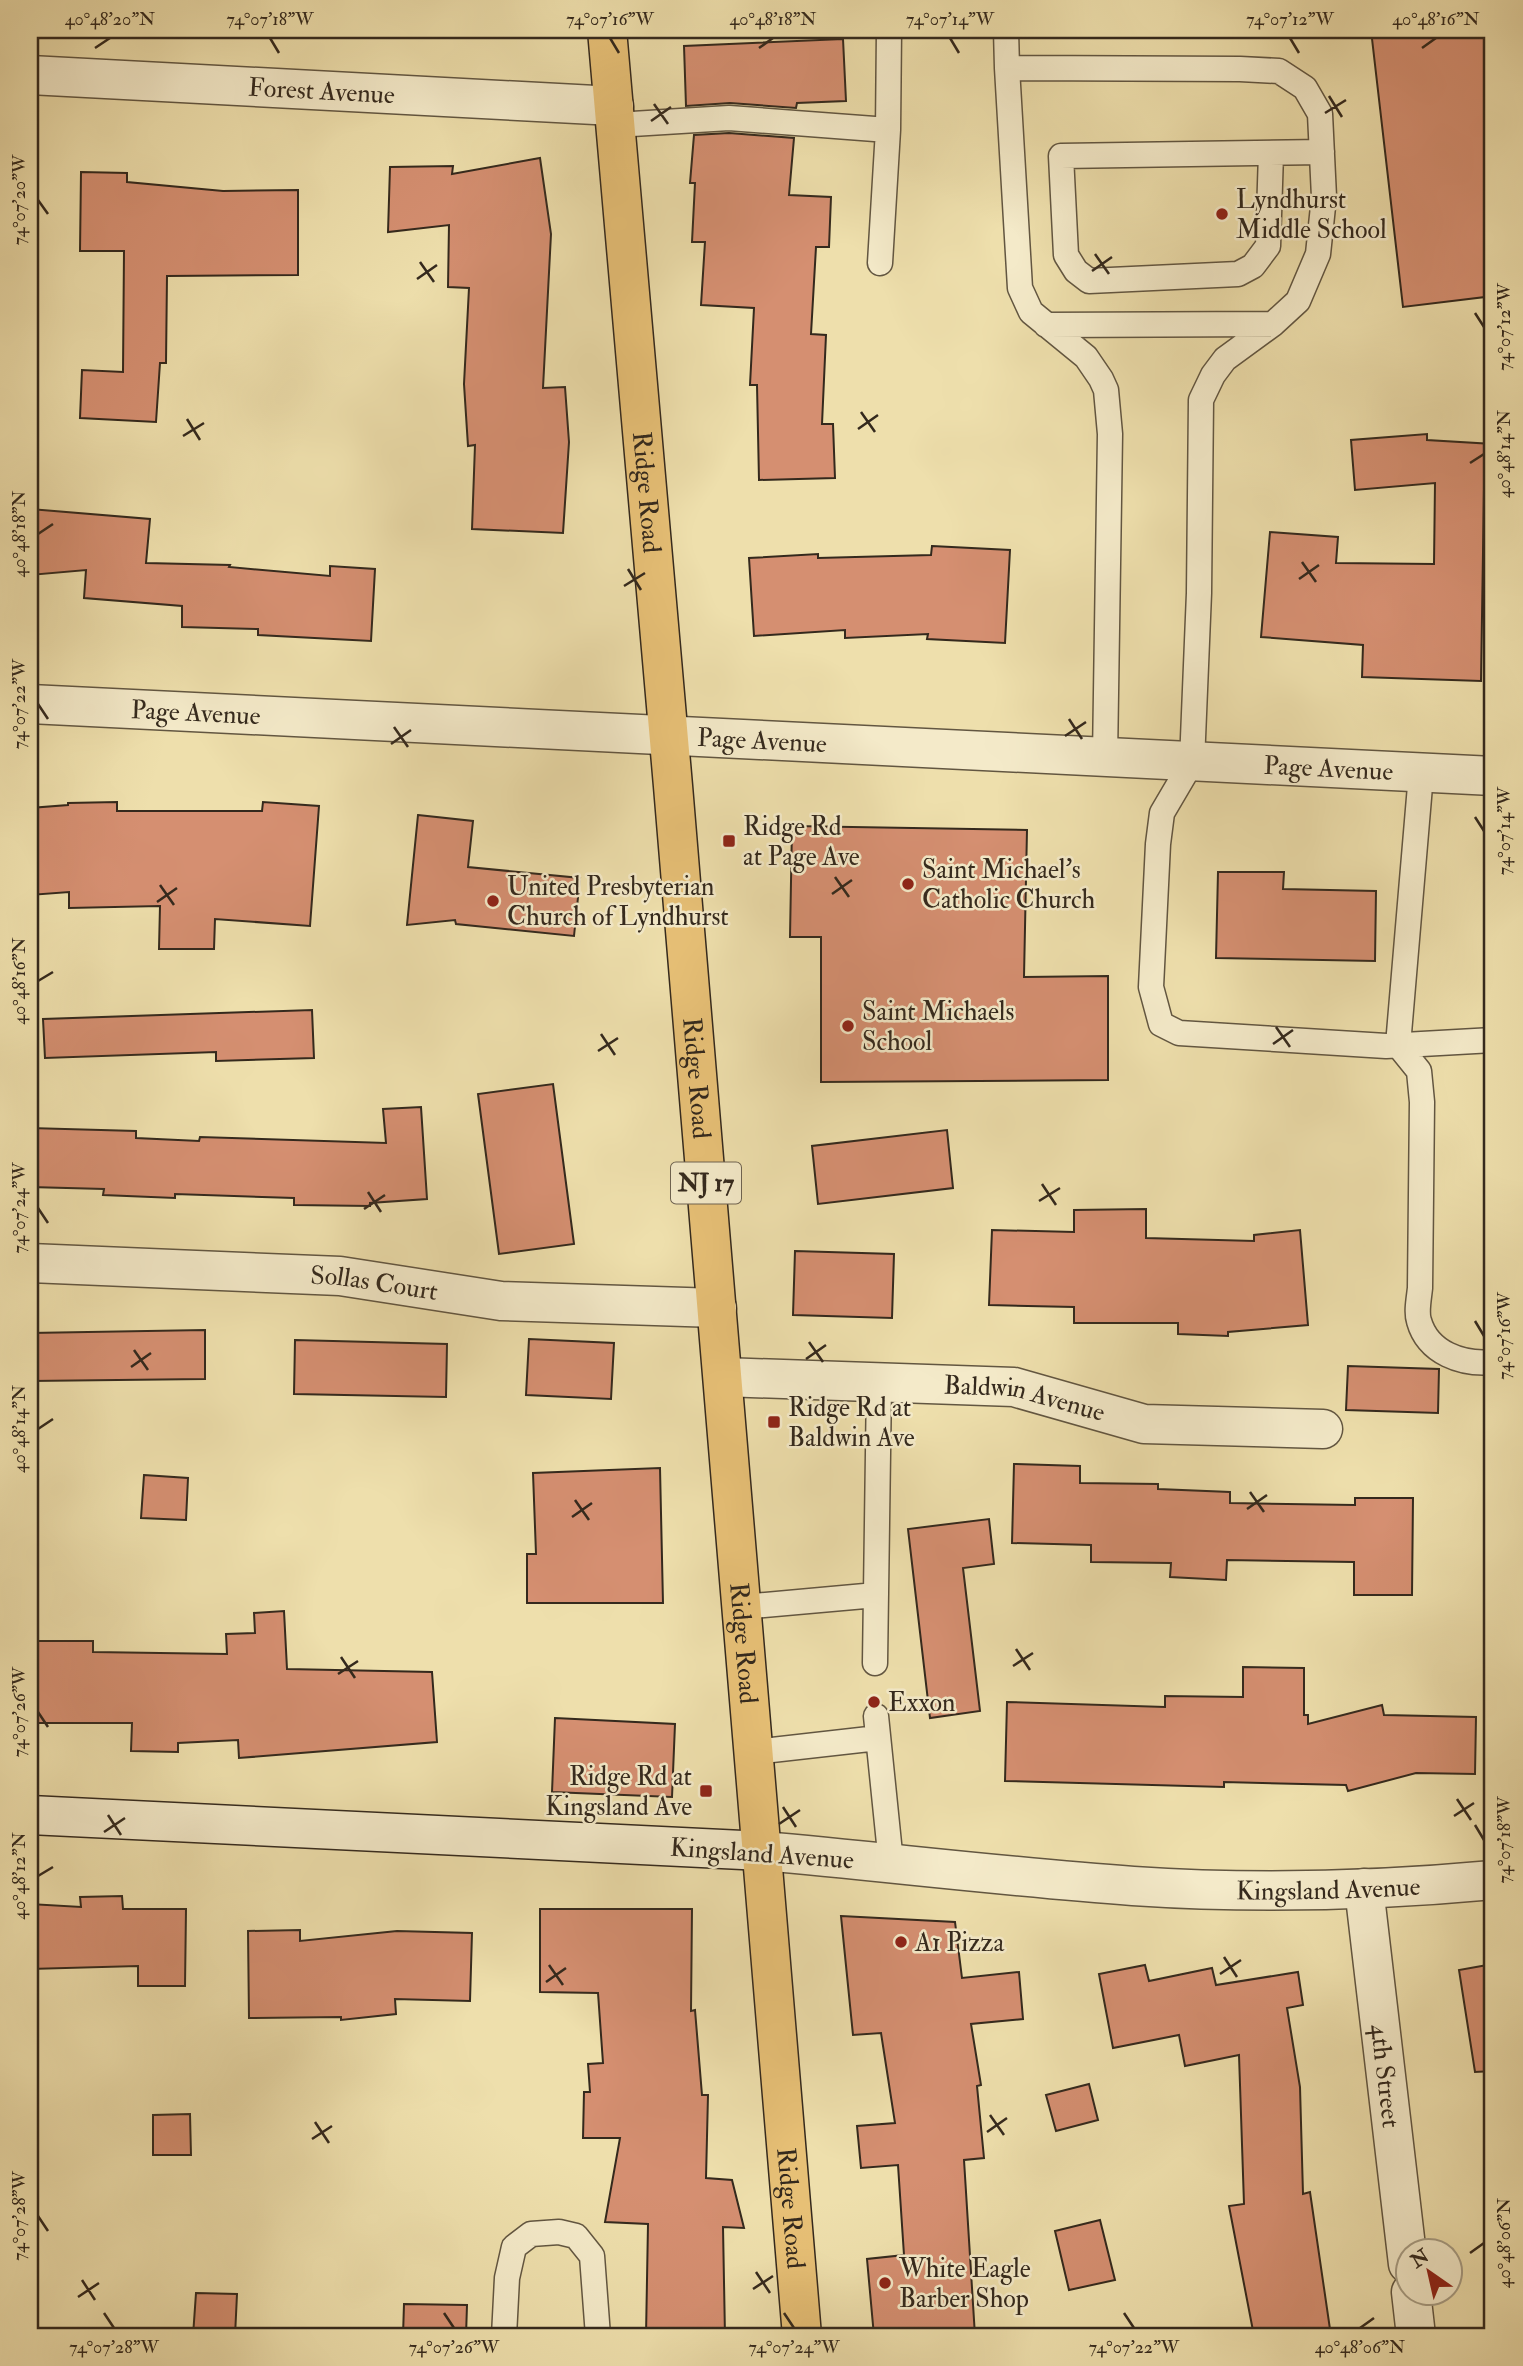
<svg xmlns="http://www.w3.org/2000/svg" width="1523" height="2366" font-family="'IM FELL Double Pica',serif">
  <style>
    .building { fill: #d58f71; stroke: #34291d; stroke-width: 2 }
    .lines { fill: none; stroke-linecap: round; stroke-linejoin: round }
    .service-casing { stroke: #625641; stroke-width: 27 }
    .minor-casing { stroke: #625641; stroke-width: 41 }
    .tertiary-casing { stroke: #625641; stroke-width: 41 }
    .secondary-casing { stroke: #34291d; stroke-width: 41 }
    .primary-casing { stroke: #34291d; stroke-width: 41 }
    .service { stroke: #f4eac9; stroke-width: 24 }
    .minor { stroke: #f4eac9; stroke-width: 38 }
    .tertiary { stroke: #f4eac9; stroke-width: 38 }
    .secondary { stroke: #f4eac9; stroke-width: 38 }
    .primary { stroke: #e7c076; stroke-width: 38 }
    .ticks { fill: none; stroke: #34291d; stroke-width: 2.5 }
    .poi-dot { fill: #8f2418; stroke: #f4eac9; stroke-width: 2.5 }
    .labels { text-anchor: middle; stroke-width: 5; stroke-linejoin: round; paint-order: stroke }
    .shield { fill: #f4eac9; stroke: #6e6351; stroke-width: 2 }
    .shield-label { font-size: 24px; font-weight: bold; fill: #34291d }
    .street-label { font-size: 26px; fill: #34291d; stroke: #f4eac9 }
    .poi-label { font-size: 26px; fill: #34291d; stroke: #f4eac9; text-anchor: start }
    .neatline { fill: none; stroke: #34291d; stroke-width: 2.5 }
    .ticks-label { font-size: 18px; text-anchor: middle; fill: #34291d }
  </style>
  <rect width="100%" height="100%" fill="#eedfac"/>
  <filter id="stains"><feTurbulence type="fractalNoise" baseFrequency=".00286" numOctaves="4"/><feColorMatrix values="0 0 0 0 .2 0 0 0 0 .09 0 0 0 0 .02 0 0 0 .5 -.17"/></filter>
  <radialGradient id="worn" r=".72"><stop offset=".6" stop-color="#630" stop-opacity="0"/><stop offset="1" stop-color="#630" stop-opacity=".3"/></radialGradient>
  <!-- building -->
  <path class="building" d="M1371,30h122v266l-90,11z
    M843,39l3,62 -49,2 -1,5 -66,-5 -44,3 -2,-60z
    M729,133l65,5 -5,57 42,2 -2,50h-13l-5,87 15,1 -4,89h11l2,54 -76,2 -2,-95h-7l4,-77 -53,-3 4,-63h-13l3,-59h-5l4,-48z
    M540,158l11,76 -8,154 22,-1 4,55 -6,91 -91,-4 3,-84 -7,1 -4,-62 5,-96 -21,-1 1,-62 -61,7 2,-65 63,-1 -1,8z
    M81,172l46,1v9l96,9 75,-1v85l-131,1 -1,87h-6l-4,59 -76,-4 2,-48 41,2 1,-121h-44z
    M1427,434v6l66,4v45l-9,-1 -3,193 -119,-4 1,-32 -102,-8 9,-105 68,5 -2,26 98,1 1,-81 -80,7 -4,-50z
    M30,509l120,10 -4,44 84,2 -1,2 101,9v-10l45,3 -4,72 -113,-6v-6l-76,-2v-21l-98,-8 2,-28 -56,5z
    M932,546l78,4 -5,93 -78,-4 1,-5 -83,4v-8l-91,6 -5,-78 69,-4v4l113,-3z
    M117,802v9h145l1,-9 56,4 -9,120 -95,-7 -1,30h-55l1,-43 -91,2v-16l-39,3v-87l38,-3v-2z
    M418,815l55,6 -5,46 112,11 -6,58 -118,-12 -1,-4 -48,5z
    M792,826l235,4 -3,147 84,-1v104l-287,2v-145h-31z
    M1218,872h66l-1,17 93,2 -1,70 -159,-3z
    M312,1010l2,48 -98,3v-9l-171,6 -2,-39z
    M553,1084l21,160 -75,10 -21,-160z
    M421,1107l6,92 -57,4v3l-76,-1v-7l-119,-4v4l-72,-3 1,-6 -74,-2v-59l106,3v7l63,3 1,-4 186,6 -3,-34z
    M947,1130l6,58 -135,16 -6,-58z
    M1146,1209v29l108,3v-6l46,-5 8,95 -80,7v4l-50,-2v-11h-104v-16l-85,-2 3,-75 82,2v-22z
    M795,1251l99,3 -2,64 -99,-3z
    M205,1330v49l-175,2v-48z
    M529,1339l85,4 -3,56 -85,-4z
    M295,1340l152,4 -1,53 -152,-3z
    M1348,1366l91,3 -1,44 -92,-3z
    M1014,1464l66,2v17l78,1v5l72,3v11l125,2v-7h58l-1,97h-58v-33l-127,-2 -1,20 -56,-3 1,-14 -80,-1v-17l-79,-2z
    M660,1468l3,135h-136v-49h9l-3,-81z
    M144,1475l44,3 -2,42 -45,-2z
    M989,1519l5,45 -31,4 17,143 -50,7 -22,-189z
    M284,1611l3,58 145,3 5,70 -198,16 -1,-18 -60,3v9l-47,-1 1,-28h-94v-82h55v11l134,2 -1,-20 29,-1 -1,-20z
    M1243,1667l61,1v47h4v9l74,-19 2,10 92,2 -1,57 -59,-1 -68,18 -2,-6 -122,-3v5l-219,-6 2,-79 158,5v-11l78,1z
    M555,1718l120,6 -3,73 -120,-5z
    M122,1896l1,13h63l-1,77h-47v-20l-108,3v-65l51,3 -1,-10z
    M540,1909h152l-1,102 4,-1 7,85h6l-2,83 26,2 12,48 -21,-1 2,109h-79l2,-112 -43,-2 15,-84h-37l1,-46h6l-2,-28 15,-1 -5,-70 -58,-1z
    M841,1916l114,6 7,56 57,-6 4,47 -52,5 10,61 -4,1 7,72 -20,2 11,176h-101l-7,-77 37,-4 -6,-90 -37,3 -4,-42 38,-3 -14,-90 -28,2z
    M300,1930v11l97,-10 75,2 -2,68 -75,-2 1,15 -55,6v-3l-92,1 -1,-87z
    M1493,1964v107l-18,1 -16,-102z
    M1145,1965l4,16 63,-13 4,17 82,-13 5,33 -16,3 13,79 3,107 7,-2 21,144h-77l-25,-130 15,-2 -5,-149 -54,11 -6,-31 -66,13 -14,-74z
    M1089,2084l9,36 -42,11 -10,-36z
    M190,2114l1,41h-38v-40z
    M1100,2220l15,60 -46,10 -14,-59z
    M196,2293l41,1 -2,42h-42z
    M404,2304l63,1 -1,31h-63z"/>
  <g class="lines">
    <defs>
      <path id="service" d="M1006,30l1,38
        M616,125l113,-7 159,12 1,-100
        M1271,153l-3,93 -15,20 -15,8 -149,7 -13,-10 -10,-16 -5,-99 261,-4
        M880,263l8,-133
        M1046,325l227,-1
        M1105,758l5,-324 -4,-44 -5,-11 -15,-22 -55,-45 -11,-24 -13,-220 233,1 39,2 26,17 15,26 4,83 -6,57 -20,47 -25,23 -48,35 -12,16 -12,25 -2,193 -7,169 -30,51 -4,31 -7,143 10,37 18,9 207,13 107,-6
        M1421,774l-23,271 21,26 3,31 -2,186c-1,10 -4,24 -1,33 9,32 43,44 74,41
        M742,1607l134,-12
        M875,1663l4,-280
        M876,1716l15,147
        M754,1752l124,-14
        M504,2336l3,-58 7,-31 17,-13 28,-2 17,4 16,20 6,80"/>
      <g id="minor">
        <path id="s1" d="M30,75l584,31"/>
        <path id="s2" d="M30,704l1463,72"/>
        <path id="s3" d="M30,1263l310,13 161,25 216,7"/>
        <path id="s4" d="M723,1377l291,10 130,37 179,5"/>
        <path id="s5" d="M1364,1888l44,376"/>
        <path d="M1411,2292l5,44"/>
      </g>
      <g id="tertiary">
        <path id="s6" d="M763,1851c123,11 246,26 370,35 119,8 241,5 360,-6"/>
      </g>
      <path id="secondary" d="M30,1815l733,36"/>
      <g id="primary">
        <path id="s7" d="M607,30l66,756 129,1550"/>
      </g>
    </defs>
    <!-- service casing -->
    <use href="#service" class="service-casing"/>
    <!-- minor casing -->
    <use href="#minor" class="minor-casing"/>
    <!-- tertiary casing -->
    <use href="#tertiary" class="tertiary-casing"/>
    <!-- secondary casing -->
    <use href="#secondary" class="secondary-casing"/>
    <!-- primary casing -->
    <use href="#primary" class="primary-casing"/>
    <!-- service -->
    <use href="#service" class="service"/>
    <!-- minor -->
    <use href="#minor" class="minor"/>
    <!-- tertiary -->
    <use href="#tertiary" class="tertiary"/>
    <!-- secondary -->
    <use href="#secondary" class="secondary"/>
    <!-- primary -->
    <use href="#primary" class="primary"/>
  </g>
  <!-- ticks -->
  <path class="ticks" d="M270,38l9,15M610,38l9,15M950,38l9,15M1290,38l9,15M95,48l15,-10M759,48l14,-10M1422,48l14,-10M1329,96l13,21M654,104l14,20M1325,113l21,-13M651,121l20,-14M38,200l10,14M1095,254l14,20M420,262l14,20M1092,271l20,-14M417,279l20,-14M1475,313l9,14M861,412l14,20M187,419l13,21M858,429l20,-14M183,436l21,-13M1470,463l14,-9M38,534l15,-10M1302,562l14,20M628,569l13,21M1299,579l20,-14M624,586l21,-13M38,704l10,15M1069,719l13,20M394,727l14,20M1065,736l21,-14M391,744l20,-14M1475,817l9,14M835,877l14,20M160,885l14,20M832,894l20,-14M157,902l20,-14M38,981l15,-9M1276,1027l14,20M601,1034l14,21M1273,1044l20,-14M598,1051l20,-13M1042,1184l14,21M368,1192l13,20M1039,1201l21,-13M38,1208l10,15M364,1209l21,-14M1475,1321l9,15M809,1342l14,20M134,1350l14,20M806,1359l20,-14M131,1367l20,-14M38,1429l15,-10M1250,1492l14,20M575,1500l14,20M1247,1509l20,-14M572,1517l20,-14M1016,1649l14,21M341,1657l14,21M1013,1666l20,-13M338,1674l20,-13M38,1712l10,15M1457,1799l14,21M783,1807l13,20M108,1815l13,20M1454,1816l20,-13M779,1824l21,-14M1475,1825l9,15M104,1832l21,-14M38,1876l15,-9M1224,1957l13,20M549,1965l14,20M1220,1974l21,-14M546,1982l20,-14M990,2115l14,20M315,2122l14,21M987,2132l20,-14M312,2139l20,-13M38,2216l10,15M1470,2253l14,-10M756,2272l14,21M82,2280l13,20M753,2289l20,-13M78,2297l21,-14M104,2313l10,15M444,2313l10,15M784,2313l10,15M1124,2313l10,15M1360,2328l14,-10"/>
  <!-- markers -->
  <g class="poi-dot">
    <circle cx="1222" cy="214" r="7"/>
    <rect x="722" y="834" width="14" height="14" rx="3.5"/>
    <circle cx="908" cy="884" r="7"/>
    <circle cx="493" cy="901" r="7"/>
    <circle cx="848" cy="1026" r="7"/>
    <rect x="767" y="1415" width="14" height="14" rx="3.5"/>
    <circle cx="874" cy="1702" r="7"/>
    <rect x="699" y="1784" width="14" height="14" rx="3.5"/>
    <circle cx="901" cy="1942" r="7"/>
    <circle cx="885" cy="2283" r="7"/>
  </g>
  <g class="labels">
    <!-- shield labels -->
    <rect class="shield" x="671" y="1162.5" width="70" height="41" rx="5"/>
    <g class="shield-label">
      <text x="706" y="1191">NJ 17</text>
    </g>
    <!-- street labels -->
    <g class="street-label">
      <text dy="9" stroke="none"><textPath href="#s1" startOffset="292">Forest Avenue</textPath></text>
      <text dy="9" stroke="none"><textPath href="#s7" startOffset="464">Ridge Road</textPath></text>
      <text dy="9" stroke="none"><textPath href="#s2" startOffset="166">Page Avenue</textPath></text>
      <text dy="9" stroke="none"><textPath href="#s2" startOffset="733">Page Avenue</textPath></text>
      <text dy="9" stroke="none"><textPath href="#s2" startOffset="1300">Page Avenue</textPath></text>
      <text dy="9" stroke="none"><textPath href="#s7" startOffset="1052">Ridge Road</textPath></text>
      <text dy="9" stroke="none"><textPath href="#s3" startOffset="345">Sollas Court</textPath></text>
      <text dy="9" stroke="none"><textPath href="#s4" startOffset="303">Baldwin Avenue</textPath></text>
      <text dy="9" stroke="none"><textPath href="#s7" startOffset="1619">Ridge Road</textPath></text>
      <text transform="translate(762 1853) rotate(4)" y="9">Kingsland Avenue</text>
      <text dy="9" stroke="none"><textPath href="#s6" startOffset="567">Kingsland Avenue</textPath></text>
      <text dy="9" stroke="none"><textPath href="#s5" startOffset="189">4th Street</textPath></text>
      <text dy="9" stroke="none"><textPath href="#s7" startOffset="2186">Ridge Road</textPath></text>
    </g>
    <!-- poi labels -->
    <g class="poi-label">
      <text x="1236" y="208">Lyndhurst<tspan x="1236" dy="30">Middle School</tspan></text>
      <text x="743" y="835">Ridge Rd<tspan x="743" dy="30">at Page Ave</tspan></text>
      <text x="922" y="878">Saint Michael's<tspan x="922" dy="30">Catholic Church</tspan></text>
      <text x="507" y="895">United Presbyterian<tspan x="507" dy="30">Church of Lyndhurst</tspan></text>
      <text x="862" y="1020">Saint Michaels<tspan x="862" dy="30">School</tspan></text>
      <text x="788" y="1416">Ridge Rd at<tspan x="788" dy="30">Baldwin Ave</tspan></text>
      <text x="888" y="1711">Exxon</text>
      <text x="692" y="1785" text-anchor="end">Ridge Rd at<tspan x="692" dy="30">Kingsland Ave</tspan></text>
      <text x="915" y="1951">A1 Pizza</text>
      <text x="899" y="2277">White Eagle<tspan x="899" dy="30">Barber Shop</tspan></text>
    </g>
  </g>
  <!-- margin -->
  <rect width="1523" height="2366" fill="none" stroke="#eedfac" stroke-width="77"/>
  <!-- north arrow -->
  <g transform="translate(1429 2272) rotate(326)"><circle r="33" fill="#f4eac9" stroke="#a79d84" stroke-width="2"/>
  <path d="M0-5L12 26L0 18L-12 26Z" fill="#8f2418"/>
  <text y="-10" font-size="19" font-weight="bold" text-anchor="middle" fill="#34291d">N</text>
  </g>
  <rect x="38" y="38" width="1446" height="2290" class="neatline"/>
  <g class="ticks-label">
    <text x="110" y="25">40°48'20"N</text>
    <text x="270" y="25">74°07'18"W</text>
    <text x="610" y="25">74°07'16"W</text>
    <text x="773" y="25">40°48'18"N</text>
    <text x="950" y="25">74°07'14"W</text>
    <text x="1290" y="25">74°07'12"W</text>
    <text x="1436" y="25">40°48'16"N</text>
    <text transform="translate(19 200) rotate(-90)" y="6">74°07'20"W</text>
    <text transform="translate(1504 327) rotate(-90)" y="6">74°07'12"W</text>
    <text transform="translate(1504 454) rotate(-90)" y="6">40°48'14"N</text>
    <text transform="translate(19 534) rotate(-90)" y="6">40°48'18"N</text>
    <text transform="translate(19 704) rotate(-90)" y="6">74°07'22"W</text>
    <text transform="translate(1504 831) rotate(-90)" y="6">74°07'14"W</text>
    <text transform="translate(19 981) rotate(-90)" y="6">40°48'16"N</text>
    <text transform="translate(19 1208) rotate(-90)" y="6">74°07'24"W</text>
    <text transform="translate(1504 1336) rotate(-90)" y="6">74°07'16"W</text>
    <text transform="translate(19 1429) rotate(-90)" y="6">40°48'14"N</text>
    <text transform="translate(19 1712) rotate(-90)" y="6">74°07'26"W</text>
    <text transform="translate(1504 1840) rotate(-90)" y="6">74°07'18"W</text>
    <text transform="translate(19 1876) rotate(-90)" y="6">40°48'12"N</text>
    <text transform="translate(19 2216) rotate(-90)" y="6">74°07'28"W</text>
    <text transform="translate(1504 2243) rotate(-90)" y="6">40°48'06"N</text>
    <text x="114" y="2353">74°07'28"W</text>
    <text x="454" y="2353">74°07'26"W</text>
    <text x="794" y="2353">74°07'24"W</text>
    <text x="1134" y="2353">74°07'22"W</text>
    <text x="1360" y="2353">40°48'06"N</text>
  </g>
  <rect width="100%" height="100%" filter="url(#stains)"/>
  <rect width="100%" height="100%" fill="url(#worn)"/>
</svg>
